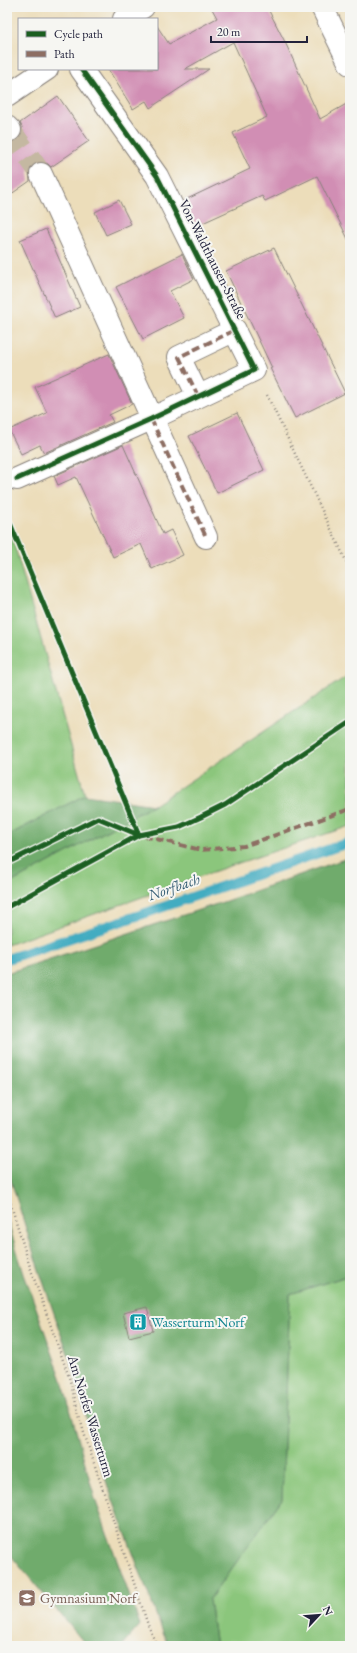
<svg xmlns="http://www.w3.org/2000/svg" width="357" height="1653" font-family="'EB Garamond',serif">
  <style>
    .green { fill: #8bc67c; stroke: #56745c }
    .forest { fill: #70ab6c; stroke: #496654 }
    .lines { fill: none; stroke-linecap: round; stroke-linejoin: round }
    .stream { stroke: #42acc1; stroke-width: 10 }
    .building { fill: #d18eb4 }
    .minor-tunnel { stroke: #c4b8a1; stroke-width: 22; stroke-dasharray: 22 11; stroke-linecap: butt }
    .minor-casing { stroke: #87807a; stroke-width: 24 }
    .path { stroke: #87807a; stroke-width: 2.5; stroke-dasharray: 1 3; stroke-linecap: butt }
    .minor { stroke: #fff; stroke-width: 22 }
    .quiet { stroke: #8d6e63; stroke-width: 4; stroke-dasharray: 8 4; stroke-linecap: butt }
    .cycleway-casing { stroke: #f6f6f2; stroke-width: 8 }
    .cycleway { stroke: #1b5e20; stroke-width: 5 }
    .labels { text-anchor: middle; stroke-width: 4; stroke-linejoin: round; paint-order: stroke }
    .street-label { font-size: 14px; fill: #22223b; stroke: #f6f6f2 }
    .culture-label { font-size: 14px; fill: #0d838f; stroke: #f6f6f2; text-anchor: start }
    .education-label { font-size: 14px; fill: #785e54; stroke: #f6f6f2; text-anchor: start }
    .water-label { font-size: 15px; font-style: italic; fill: #2f5971; stroke: #f6f6f2 }
  </style>
  <rect width="100%" height="100%" fill="#f6f6f2"/>
  <filter id="ink" filterUnits="userSpaceOnUse"><feTurbulence type="fractalNoise" baseFrequency=".025" numOctaves="2"/><feDisplacementMap in="SourceGraphic" scale="8" xChannelSelector="R" yChannelSelector="G"/><feConvolveMatrix kernelMatrix="1 2 1 2 8 2 1 2 1" color-interpolation-filters="sRGB"/></filter>
  <filter id="wash" filterUnits="userSpaceOnUse"><feTurbulence type="fractalNoise" baseFrequency=".012" numOctaves="4" result="noise"/><feDisplacementMap in="SourceGraphic" scale="16" xChannelSelector="R" yChannelSelector="G"/><feGaussianBlur stdDeviation="0.9" result="paint"/><feColorMatrix in="noise" values="0 0 0 0 0 0 0 0 0 0 0 0 0 0 0 0 0 1.4 0 .05"/><feComposite in="paint" operator="in"/></filter>
  <g filter="url(#wash)">
    <rect width="100%" height="100%" fill="#ecddba"/>
    <!-- green -->
    <path class="green" d="M7,529l8,18 70,248 -78,41z
      M350,674v152l-123,41 -220,78v-60l147,-80z
      M350,1275v371h-134l-7,-46 73,-101 8,-205z"/>
    <!-- forest -->
    <path class="forest" d="M85,795l69,10 -147,80v-49z
      M350,857v418l-60,19 -8,205 -73,101 7,46h-48l-60,-159 -19,-59 -14,-54 -37,-107 -31,-99v-195l216,-71z
      M7,1219l17,55 38,106 33,119 45,126 -18,21h-35l-80,-95z"/>
    <g class="lines">
      <!-- stream -->
      <path class="stream" d="M7,959l139,-46 204,-71"/>
    </g>
    <g id="blocks">
      <!-- building -->
      <path class="building" d="M211,7h56l18,35 35,77 30,-17v141l-33,-67 -52,25 -3,-5 -66,30 -13,-25 67,-32 -17,-36 34,-16 -34,-75 -48,27h24l-59,39 -4,-7 -13,8 -25,-40h49v-43l12,18 48,-26z
        M58,96l31,45 -38,26 -3,-3 -5,-2 -7,1 -5,3 -2,6 1,9 -23,16v-55h7l5,-3 3,-6v-6l-2,-4z
        M119,200l12,24 -25,11 -11,-23z
        M46,229l34,78 -25,11 -35,-78z
        M274,248l71,145 -50,25 -25,-50h2l-46,-97z
        M182,254l12,25 -24,12 14,27 -41,21 -27,-52z
        M109,354l23,50 -23,11 4,7 -69,31 -4,-8 -19,9 -12,-24 38,-17 -12,-26z
        M237,413l27,57 -47,23 -28,-57z
        M123,445l40,89 8,-4 12,25 -31,14 -11,-25 -28,13 -37,-80 -18,8 -4,-9z
        M147,1307l6,24 -24,6 -6,-24z"/>
    </g>
  </g>
  <g filter="url(#ink)">
    <use href="#blocks" fill-opacity="0" stroke="#87807a" stroke-width="1"/>
    <g class="lines">
      <!-- minor-tunnel -->
      <path class="minor-tunnel" d="M10,130l31,44"/>
      <defs>
        <path id="minor" d="M322,7l28,57
          M124,19l19,-12
          M7,96l40,-27
          M7,127l3,3
          M41,174l165,363
          M198,396l-19,-39 56,-27
          M17,479l134,-60 103,-49 -97,-194 -76,-107"/>
      </defs>
      <!-- minor casing -->
      <use href="#minor" class="minor-casing"/>
      <!-- path -->
      <path class="path" d="M267,395l83,174
        M7,1192l24,78 38,107 15,56 64,192 9,21"/>
      <!-- minor -->
      <use href="#minor" class="minor"/>
      <!-- quiet -->
      <path class="quiet" d="M198,396l-19,-39 56,-27
        M151,419l55,118
        M144,836l57,14 43,-4 106,-37"/>
      <defs>
        <path id="cycleway" d="M17,479l134,-60 103,-49 -97,-194 -76,-107
          M7,516l132,319 -132,72
          M7,863l91,-45 41,17 40,-8 22,-10 24,-12 125,-83"/>
      </defs>
      <!-- cycleway casing -->
      <use href="#cycleway" class="cycleway-casing"/>
      <!-- cycleway -->
      <use href="#cycleway" class="cycleway"/>
    </g>
  </g>
  <!-- icons -->
  <defs>
    <symbol id="building-square" viewBox="-11 -11 22 22"><rect x="-9" y="-9" width="18" height="18" rx="4" fill="#0f9aa8" stroke="#f6f6f2"/><path d="M-4-6H4V6H1V3H-1V6H-4ZM-2.5-4.3h1.7v1.8h-1.7ZM.8-4.3h1.7v1.8H.8ZM-2.5-1h1.7V.8h-1.7ZM.8-1h1.7V.8H.8Z" fill="#fff"/></symbol>
    <symbol id="school-square" viewBox="-11 -11 22 22"><rect x="-9" y="-9" width="18" height="18" rx="4" fill="#8d6e63" stroke="#f6f6f2"/><path d="M0-5L7-2L0 1L-7-2ZM-4 1L0 2.5L4 1V4Q0 6-4 4Z" fill="#fff"/></symbol>
  </defs>
  <g fill-rule="evenodd">
    <use href="#building-square" x="128" y="1312" width="20" height="20"/>
    <use href="#school-square" x="17" y="1588" width="20" height="20"/>
  </g>
  <g class="labels">
    <!-- street labels -->
    <g class="street-label">
      <text transform="translate(213 259) rotate(63)" y="5">Von-Waldthausen-Straße</text>
      <text transform="translate(91 1416) rotate(73)" y="5">Am Norfer Wasserturm</text>
    </g>
    <!-- culture labels -->
    <g class="culture-label">
      <text x="151" y="1327">Wasserturm Norf</text>
    </g>
    <!-- education labels -->
    <g class="education-label">
      <text x="40" y="1603">Gymnasium Norf</text>
    </g>
    <!-- water labels -->
    <g class="water-label">
      <text transform="translate(174 887) rotate(-19)" y="5">Norfbach</text>
    </g>
  </g>
  <!-- margin -->
  <rect width="357" height="1653" fill="none" stroke="#f6f6f2" stroke-width="24"/>
  <!-- legend -->
  <rect x="18" y="18" width="140" height="52" fill="#f6f6f2" stroke="#a1a1a9"/>
  <rect x="26" y="31" width="20" height="6" fill="#1b5e20" stroke="#a1a1a9"/>
  <text x="54" y="38" font-size="12" fill="#22223b">Cycle path</text>
  <rect x="26" y="51" width="20" height="6" fill="#8d6e63" stroke="#a1a1a9"/>
  <text x="54" y="58" font-size="12" fill="#22223b">Path</text>
  <!-- north arrow -->
  <g transform="translate(319 1615) rotate(64)" stroke="#f6f6f2" stroke-width="3" paint-order="stroke">
  <path d="M0-3L7 15L0 10L-7 15Z" fill="#22223b"/>
  <text y="-6" font-size="11" font-weight="bold" text-anchor="middle" fill="#22223b">N</text>
  </g>
  <!-- scale -->
  <path d="M211 36v6h96v-6" fill="none" stroke="#22223b" stroke-width="2"/>
  <text x="217" y="36" font-size="12" fill="#22223b" stroke="#f6f6f2" stroke-width="3" paint-order="stroke">20 m</text>
</svg>
